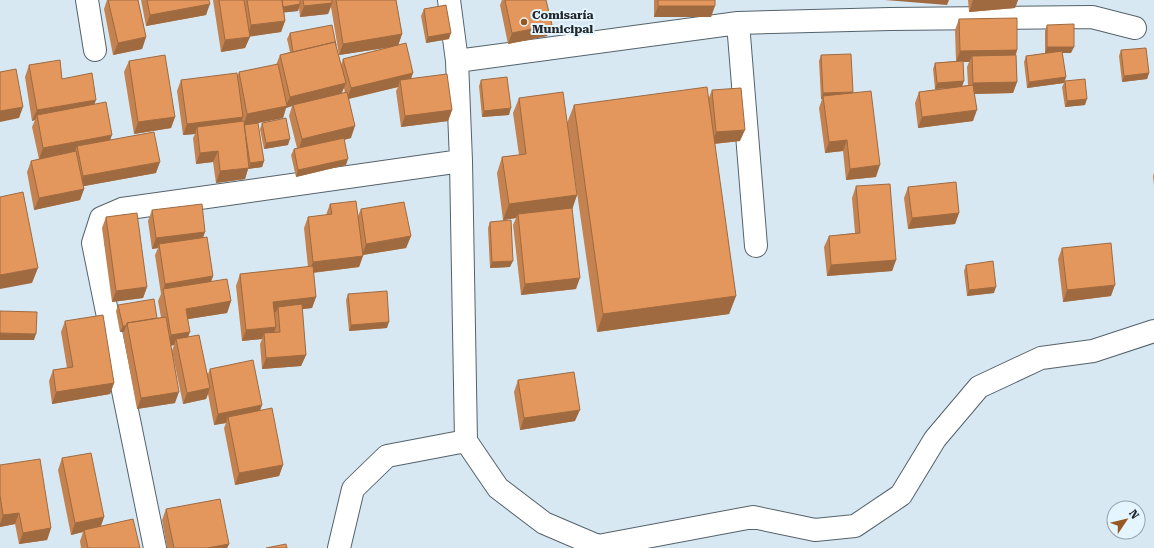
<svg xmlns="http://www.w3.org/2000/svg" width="1154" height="548" font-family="'Roboto Serif',serif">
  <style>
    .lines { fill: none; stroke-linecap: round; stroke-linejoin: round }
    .street-casing { stroke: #54626b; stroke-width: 24 }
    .street { stroke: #fff; stroke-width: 22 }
    .wall { fill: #c3824f; fill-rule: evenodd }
    .shaded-wall { fill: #9f6a40 }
    .building { fill: #e3975c; stroke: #9f6a40 }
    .poi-dot { fill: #985821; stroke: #e5f5ff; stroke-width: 1.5 }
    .labels { text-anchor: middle; stroke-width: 4; stroke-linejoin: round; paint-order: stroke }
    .poi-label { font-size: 12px; font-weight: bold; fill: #21272b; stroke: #e5f5ff; text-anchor: start }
  </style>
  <rect width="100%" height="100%" fill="#d8e8f2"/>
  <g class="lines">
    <defs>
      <path id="street" d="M87,0l8,50
        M449,0l8,61 4,100 5,280 32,47 46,35 54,23 1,2
        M738,23l18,223
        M457,61l281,-38 152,-4 202,-2 43,11
        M598,546l155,-29 62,13 40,-4 46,-31 34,-56 44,-52 62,-29 52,-7 61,-20
        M155,548l-62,-305 8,-25 21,-9 339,-48
        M339,548l14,-59 34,-33 79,-15"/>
    </defs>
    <!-- street casing -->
    <use href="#street" class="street-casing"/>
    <!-- street -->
    <use href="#street" class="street"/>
  </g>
  <!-- wall -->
  <path class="wall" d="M107,0h31l8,37 -4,12 -29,6 -9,-46z
    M141,0h68l-3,15 -60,11z
    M213,0h183l6,34 -4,11 15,28 -2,5 41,32 -4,11 -47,6 -5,-36 2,-4 -49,12 2,39 -7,2 2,25 -50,12 -5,-22 3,-6 3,-1 -8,-32 3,-10 -6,2 -3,10 -30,6 11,37 -2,6 -14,2 -3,10 -29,4 -3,-21 -17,2 -3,-26 2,-4 -12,1 -6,-44 4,-11 57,-5 1,-3 37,-7 4,-10 10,-3 -3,-13 3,-6 46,12 5,20 2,-6 48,-12 -52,8 -8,-48 -3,7 -28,3 -1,-9 -1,3 -14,1 1,9 -4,11 -31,4 -5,12 -24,4zM344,88l1,5h-3z
    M502,0h44l6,25 -5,11 -39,8 -8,-39z
    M654,0h61l-4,17h-57z
    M968,0h50l-3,8 -46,4z
    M424,9l25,30 -23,4 -5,-27z
    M959,19l58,31 -1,5 1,27 -4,11 -39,1 -1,27 -55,7 -3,-25 4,-11 27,-4 -11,1 -2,-20 2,-6 21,-2 -1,-31zM963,62h6l-2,5 1,18 -6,1z
    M1047,25l24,28h-9l4,24 -2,6 -37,5 -3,-26 2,-6 23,-3h-4v-22z
    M1121,50l28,23 -2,6 -25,3 -3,-26z
    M821,55l32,37 23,85 -30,3 -3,-29 -18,2 -6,-45 3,-9h-1l-2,-38z
    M129,61l46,56 -4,11 -37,6 -10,-62z
    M29,65l33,14 32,26 16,35 46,33 -72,13v3l-4,11 -46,10 -7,-38 4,-11 8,-2 -7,-32 3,-7 -3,1 -7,-44z
    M481,80l28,35 -27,2 -3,-31z
    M1065,81l20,24 -20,2 -3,-20z
    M712,90l28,51 -26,3 22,152 -7,18 -132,18 -30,-209 7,-18 134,-5z
    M519,98l58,97 -5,13 4,81 -55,6 -8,-70 3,-7 -13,2 -6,-47 5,-16 17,-2 -6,-42z
    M262,123l26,22 -24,4 -4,-20z
    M1154,173v13l-1,-10z
    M856,186l40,74 -4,11 -65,5 -3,-29 5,-11 26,-3 -3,-35z
    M908,187l51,26 -4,11 -47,5 -4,-31z
    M330,204l28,12 3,-7 50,27 -5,12 -43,7 -4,12 -46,6 3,24 -4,11 -10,1 4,46 -5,11 -39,3 -2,-25 2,-5 -20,2 -6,-55 4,-12 68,-7 -4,-39 4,-11 18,-2z
    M152,210l53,22 -2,5 10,39 -2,5 20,20 -4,12 -39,6v18l20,37 2,-5 52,36 -2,5 23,55 -4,11 -44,9 -11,-57 2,-5 -12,2 -6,-31 -2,5 -23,5 -11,-53 2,-6 -3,1 4,57 -38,6 -14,-75 1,-2h-4l-4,-21 2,-6 39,13 4,-1 -3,-16 3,-7 -6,-39 3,-7 -6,1 -4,-28z
    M106,217l41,70 -4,11 -31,4 -10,-74z
    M490,222l20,45 -20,1 -2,-40z
    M1062,248l49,48 -48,6 -5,-43z
    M966,265l28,28 -27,3 -3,-25z
    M348,294l39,34 -38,3 -3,-31z
    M65,321l49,62 -4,11 -58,10 -3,-23 4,-11 14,-2 -6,-36z
    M518,380l57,41 -55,9 -6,-38z
    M62,458l42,59 -3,9 39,22h-59l-1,-7 3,-9 -12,3 -13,-65z
    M0,465l51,63 -4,12 -28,4 -4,-20 -15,3z
    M166,509l63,35 -2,4h-60l-5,-28z"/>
  <!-- shaded-wall -->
  <path class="shaded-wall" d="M885,0h64l-2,5z
    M973,0h45l-3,8 -46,4z
    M332,3l-4,11 -28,3 4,-11z
    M210,4l-4,11 -60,11 4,-11z
    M300,4l-2,7 -18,2 2,-6z
    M658,6h57l-4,11h-57z
    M285,21l-4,11 -34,5 4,-12z
    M552,25l-5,11 -39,8 4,-11z
    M451,33l-2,6 -23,4 2,-6z
    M402,34l-4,12 -59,9 4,-11z
    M146,37l-4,12 -29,6 5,-12z
    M250,37l-5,11 -24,4 4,-12z
    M1047,47h27l-3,6h-26z
    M1017,50l-4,11 -41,-5 -3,6h-13l4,-11z
    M413,73l-4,11 -9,-4 -2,7 -51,12 4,-11z
    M1149,73l-2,6 -25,3 2,-6z
    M1066,77l-2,6 -37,5 2,-6z
    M964,81l-2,6 -27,2 2,-6z
    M1017,82l-4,11 -44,1 4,-11z
    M346,83l-5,11 -48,11 -1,1 -6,2 -3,10 -40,8 4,-12 39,-8 4,-9z
    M853,92l-3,6 -27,-2 -1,3h-1l2,-6z
    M1087,99l-2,6 -20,2 2,-6z
    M96,100l-4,11 -55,4 -2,5 -3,1 5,-11z
    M23,107l-4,11 -19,4v-11z
    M511,108l-2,7 -27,2 2,-6z
    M452,110l-4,11 -47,6 4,-11z
    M977,110l-4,11 -55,7 4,-11z
    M175,117l-4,11 -37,6 4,-12z
    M243,117l-4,11 -42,-1 -2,7 -12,1 4,-11z
    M355,126l-4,12 -53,13 4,-12z
    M745,130l-5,11 -28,3 4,-12z
    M112,135l-4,11h-31l-2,6 -36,7 4,-11z
    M290,139l-2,6 -24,4 2,-6z
    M847,140l-4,11 -18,2 4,-11z
    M218,151l-5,11 -17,2 4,-11z
    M348,159l-2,6 -50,12 2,-7z
    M264,161l-2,6 -14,2 -3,10 -29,4 4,-12 29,-3 1,-5z
    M160,162l-4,11 -77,14 4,-11z
    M880,165l-4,12 -30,3 4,-11z
    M84,189l-4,11 -46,10 5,-12z
    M577,195l-5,15 -54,4 -2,4 -13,2 6,-16z
    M959,213l-4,11 -47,5 4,-11z
    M205,232l-4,11 -42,1 -1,4 -6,1 4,-11z
    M411,236l-5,12 -44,7 4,-11z
    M363,256l-4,11 -50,6 4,-11z
    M896,260l-4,11 -65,5 4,-11z
    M513,261l-3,6 -20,1 2,-6z
    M38,268l-6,15 -32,6v-14z
    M213,276l-4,12 -46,3 2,-7z
    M580,278l-4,11 -55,6 4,-11z
    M1115,285l-4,11 -48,6 4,-12z
    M147,287l-4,11 -31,4 4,-11z
    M996,287l-2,6 -27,3 2,-6z
    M736,296l-7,18 -132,18 6,-18z
    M316,297l-4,11 -34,4v-5l-2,5 -7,1 4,-11z
    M231,301l-4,12 -45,7 4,-11z
    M389,322l-2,6 -38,3 2,-6z
    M123,326h3l-2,6h-4z
    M276,327l-4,11 -8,-5 -2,6 -20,2 4,-11z
    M190,332l-4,11 -10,-4 -2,6 -7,1 4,-11z
    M0,333l36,1 -2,6h-34z
    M306,355l-5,11 -39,3 4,-11z
    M114,383l-4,11 -58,10 4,-12z
    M210,388l-4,11 -23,5 4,-11z
    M179,392l-4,11 -38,6 4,-11z
    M262,405l-4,11 -30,1 -2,6 -12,2 4,-11z
    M580,410l-5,11 -55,9 4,-12z
    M283,465l-4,11 -44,9 4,-12z
    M19,513l-4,11 -15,3v-3l3,-9z
    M104,517l-4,11 -16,2 -1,2 -12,3 4,-12z
    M51,528l-4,12 -28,4 4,-11z
    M229,544l-2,4h-20z"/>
  <!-- building -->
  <path class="building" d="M108,0h30l8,37 -28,6z
    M147,0h62l1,4 -60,11z
    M219,0h25l6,37 -25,3z
    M247,0h35l3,21 -34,4z
    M282,0h18v4l-17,3z
    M303,0h29v3l-28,3z
    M336,0h60l6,34 -59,10z
    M505,0h41l6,25 -40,8z
    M658,0h57v6h-57z
    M446,5l5,28 -23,4 -4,-28z
    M1017,18v32l-57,1 -1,-32z
    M1074,24v23h-27v-22z
    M332,25l4,20 -1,-3 -42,10 -3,-19z
    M335,42l11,41 -56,14 -10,-42z
    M406,43l7,30 -62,15 -8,-29z
    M1146,48l3,25 -25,3 -3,-26z
    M1062,51l4,26 -37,5 -3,-26z
    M851,54l2,38 -30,1 -2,-38z
    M165,55l10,62 -37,5 -9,-61z
    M1016,55l1,27 -44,1 -1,-27z
    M60,60l2,19 30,-6 4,27 -59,10 -8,-45z
    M963,61l1,20 -27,2 -2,-20z
    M278,64l9,42 -40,8 -8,-42z
    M16,69l7,38 -23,4v-39z
    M237,73l6,44 -56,7 -6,-44z
    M447,74l5,36 -47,6 -5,-36z
    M507,77l4,31 -27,3 -3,-31z
    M1085,79l2,20 -20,2 -2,-20z
    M973,85l4,25 -55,7 -3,-25z
    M707,87l29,209 -133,18 -29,-209z
    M741,88l4,42 -29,2 -4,-42z
    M871,91l9,74 -30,4 -3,-29 -18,2 -6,-46z
    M347,92l8,34 -53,13 -9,-34z
    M563,92l14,103 -68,9 -7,-47 24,-3 -7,-56z
    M106,102l6,33 -69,13 -6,-33z
    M286,118l4,21 -24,4 -4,-20z
    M244,121l5,47 -29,3 -2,-20 -18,2 -3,-26z
    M258,123l6,38 -14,2 -6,-38z
    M154,132l6,30 -77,14 -6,-30z
    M344,138l4,21 -50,11 -4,-21z
    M76,151l8,38 -45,9 -8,-37z
    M956,182l3,31 -47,5 -4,-31z
    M890,184l6,76 -65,5 -2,-29 31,-3 -4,-47z
    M23,192l15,76 -38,7v-78z
    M356,201l7,55 -50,6 -5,-45 24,-3 -2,-10z
    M404,202l7,34 -45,8 -5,-35z
    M202,204l3,28 -49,6 -4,-28z
    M572,208l8,70 -55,6 -7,-70z
    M137,213l10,74 -31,4 -10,-74z
    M511,220l2,41 -21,1 -2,-40z
    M207,237l6,39 -48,8 -6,-40z
    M1111,243l4,42 -48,5 -5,-42z
    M993,261l3,26 -27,3 -3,-25z
    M313,266l3,31 -43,5 3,25 -30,3 -6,-56z
    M227,279l4,22 -45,8 4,23 -19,3 -8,-46z
    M387,291l2,31 -38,3 -3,-31z
    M154,299l3,19 -30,5 -1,3h-3l-5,-21z
    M302,304l4,51 -40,3 -2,-25 16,-1 -2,-25z
    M0,311l37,1 -1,22 -36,-1z
    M103,315l11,68 -58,9 -3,-22 20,-3 -8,-46z
    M166,317l13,75 -38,6 -14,-75z
    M199,335l11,53 -23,5 -11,-54z
    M253,360l9,45 -44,9 -8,-45z
    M574,372l6,38 -56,8 -6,-38z
    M272,408l11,57 -44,8 -11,-56z
    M91,453l13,64 -29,6 -13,-65z
    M40,459l11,69 -28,5 -4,-20 -16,2 -3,-20v-30z
    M220,499l9,45 -22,4h-33l-8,-39z
    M133,519l7,29h-52l-4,-18z
    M286,544l1,4h-21z"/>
  <!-- markers -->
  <circle class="poi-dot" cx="524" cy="22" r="4"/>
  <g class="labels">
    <!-- poi labels -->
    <g class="poi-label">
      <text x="532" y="19">Comisaría<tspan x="532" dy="14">Municipal</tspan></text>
    </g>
  </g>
  <!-- north arrow -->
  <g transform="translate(1126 520) rotate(55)"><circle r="19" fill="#e5f5ff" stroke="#97a3aa"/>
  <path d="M0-3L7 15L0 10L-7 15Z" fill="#985821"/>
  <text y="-6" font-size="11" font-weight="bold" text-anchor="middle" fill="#21272b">N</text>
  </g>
</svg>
